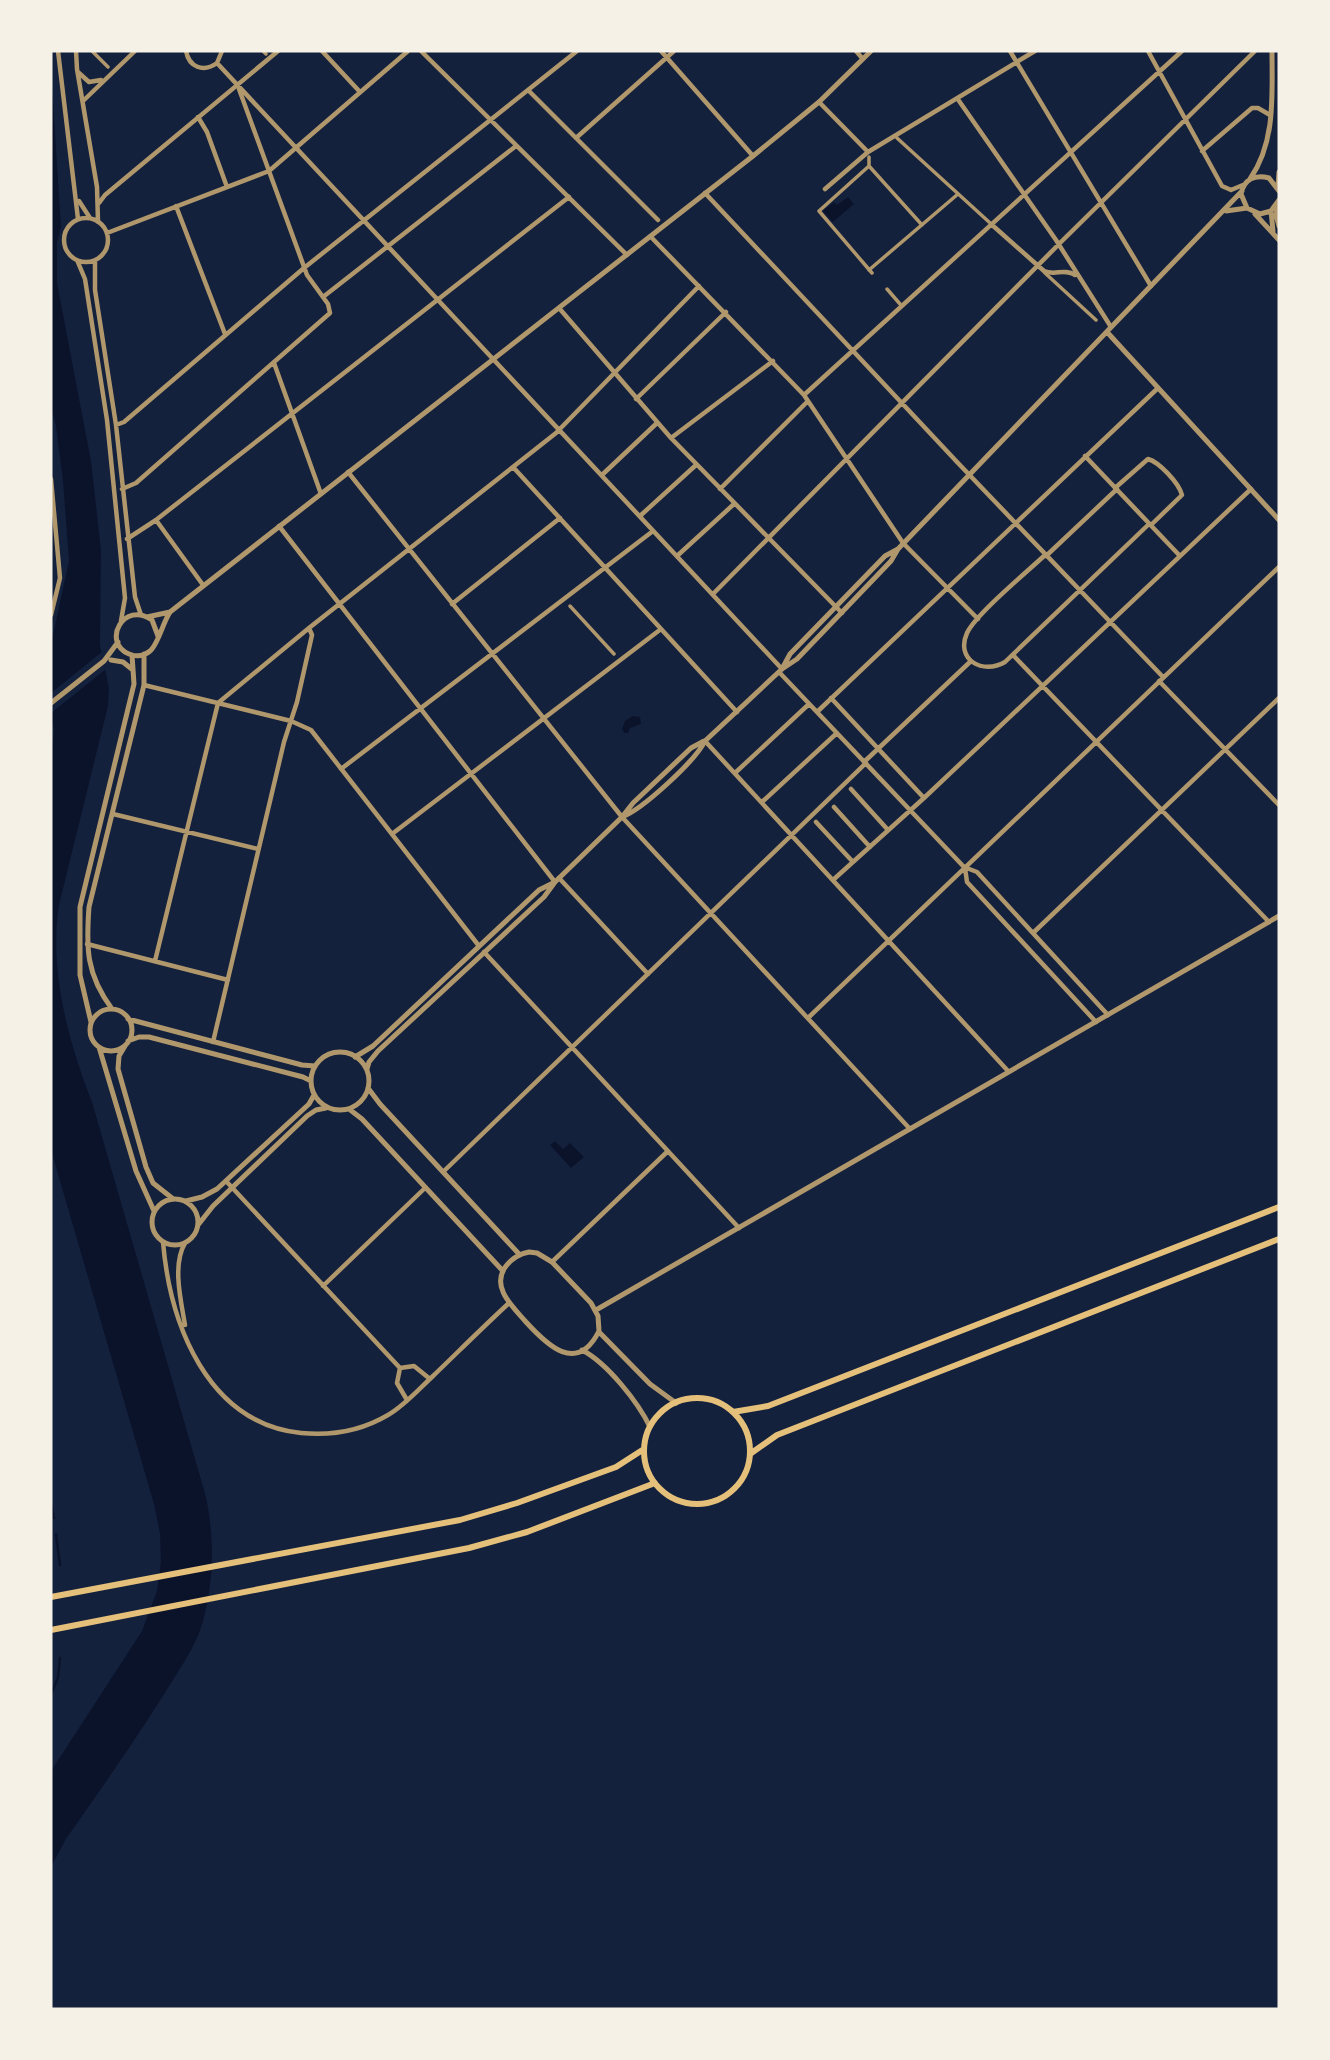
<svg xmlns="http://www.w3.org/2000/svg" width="1330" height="2060" font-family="'Playfair Display',serif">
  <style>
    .water { fill: #0b132b }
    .pier { fill: #14213d }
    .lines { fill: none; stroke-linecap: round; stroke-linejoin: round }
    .stream { stroke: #0b132b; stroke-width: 2.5 }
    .pedestrian { stroke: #b1986c; stroke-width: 3.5 }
    .minor { stroke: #b1986c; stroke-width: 4.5 }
    .tertiary { stroke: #b1986c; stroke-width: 5 }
    .secondary { stroke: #e5c07b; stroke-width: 6 }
  </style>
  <rect width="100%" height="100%" fill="#14213d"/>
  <!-- water -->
  <path class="water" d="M51,69l10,158 -4,15v41l34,178 10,89 -1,95 9,43 -1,18 -49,199c-10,65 9,136 33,197l114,395c9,44 8,85 -4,128 -8,25 -26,49 -39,71 -31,49 -64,96 -97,143l-15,28v-96l91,-140 15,-40 4,-30 -1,-27 -6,-30 -103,-354v-396l3,-24 -3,-13v-73l18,-83 -6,-80 -7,-55 -5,-18z
    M848,197l6,7 -21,18 -10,-11 11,-9 3,3z
    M633,716l7,1 1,7 -11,4 -2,5h-4l-2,-4 3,-8z
    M555,1141l8,8 7,-6 14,14 -13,11 -21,-23z"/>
  <!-- pier -->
  <path class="pier" d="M102,652l4,17 -55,44v-20z"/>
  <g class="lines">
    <!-- stream -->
    <path class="stream" d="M51,1504l3,14
      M56,1534l4,31
      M51,1694l7,-16 2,-20"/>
    <!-- pedestrian -->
    <path class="pedestrian" d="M92,51l16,16
      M263,51l3,3
      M897,138l92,84
      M869,157v9l53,59
      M869,166l-50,45 53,62
      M869,270l89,-76
      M1045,273l51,47
      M887,289l13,15
      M570,606l44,48"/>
    <!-- minor -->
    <path class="minor" d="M58,51l20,168
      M76,51l1,18 20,118 1,35
      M186,51c3,16 17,22 31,12l5,-12
      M322,51l38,41
      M421,51l206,204
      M661,51l92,105
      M856,51l6,7
      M1010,51l141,235
      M1148,51l74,135 9,4 12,-5
      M217,63l565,606
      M79,73l10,9 12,-2
      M528,90l130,130
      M957,98l99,142 55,87
      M83,101l52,-50
      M819,102l49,50
      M198,117l9,15 20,55
      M576,138l98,-87
      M1202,151l50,-43h6l12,7
      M825,189l43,-37 167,-101
      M705,193l253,270 205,214
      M79,201l11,17
      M99,203l6,-8 173,-144
      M176,206l49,128
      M64 240a22 22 0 1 1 44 0a22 22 0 1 1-44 0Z
      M991,224l53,47c11,5 20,-3 31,4
      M107,233l162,-62 139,-120
      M651,237l153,158 99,148 75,76
      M77,260l8,19 22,141 18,178 -4,23
      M95,260v30l21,135 19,172 6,18
      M323,297l193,-151
      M559,308l112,130 171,175
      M274,363l47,131
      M804,395l378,-344
      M636,399l90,-87
      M116,425l8,-3 180,-154 273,-217
      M671,438l102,-77
      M1085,456l95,100
      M513,467l224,245
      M348,472l274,345 288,312
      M603,474l54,-51
      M51,479l9,99 -9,37
      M1115,488l33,-29c11,3 31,24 34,36l-31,30
      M122,489l14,-6 194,-170 -2,-9 -21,-29 -68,-186
      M720,489l88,-88
      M640,516l56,-51
      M156,520l47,65
      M279,526l276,356
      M127,539l29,-19 413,-323
      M1045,555c-18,17 -69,59 -78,78 -12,27 16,42 38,29l144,-138
      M677,556l57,-52
      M1046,556l71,-67
      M713,594l349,-353 193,-190
      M452,604l108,-86
      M1013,655l256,267
      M779,672l185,195 13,5 131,143
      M1159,681l120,124
      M144,685l147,36 20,9 168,216
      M831,698l93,100
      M218,703l91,-75 247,-195 143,-147
      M817,712l341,-324
      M705,741l303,330
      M864,762l107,-101
      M341,769l312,-238
      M735,773l74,-69
      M851,789l37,41
      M762,802l75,-69
      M834,807l36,40
      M113,814l145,35
      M816,822l37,40
      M392,834l269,-205
      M965,868l2,14 129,140
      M559,878l89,96
      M833,880l91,-82 327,-309
      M1033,933l246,-235
      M87,944l141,36
      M484,952l255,276
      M155,961l63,-258
      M808,1018l471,-451
      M213,1042l71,-300 13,-40 15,-67 -3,-7
      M443,1172l423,-409
      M226,1181l174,187
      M163,1242c7,82 44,181 138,191 31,3 60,-2 87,-18 16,-9 30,-25 44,-38 26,-25 51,-50 77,-74
      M552,1262l116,-111
      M323,1286l102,-98
      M185,1325c-4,-24 -13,-60 0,-82
      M400,1368l-3,15 10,17
      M400,1368l14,-2 16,13"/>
    <!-- tertiary -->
    <path class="tertiary" d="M1250,179c26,-37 22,-85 22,-128
      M1278,187l1,-15
      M1279,191l-10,-13c-14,-4 -25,1 -28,16l6,14 13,6 11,-3 8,-11
      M1278,205l-2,10 3,11
      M1226,211l21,-3
      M1271,211l2,20
      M1255,214l24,26
      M1107,332l172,188
      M147,617l23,-5
      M158,636l-6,-16c-28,-20 -51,22 -23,34 7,3 15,2 21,-3 8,-6 13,-29 20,-39l583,-456 66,-54 52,-51
      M111,660l12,2 10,8
      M782,669l8,-15 95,-98 13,-7
      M51,703l53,-42 14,-19
      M622,817c21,-8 73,-56 83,-76l77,-72 15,-10 94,-98 7,-12 344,-358
      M112,1009c-26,-35 -26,-61 -23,-102l55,-222v-31
      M90 1030a21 21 0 1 1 42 0a21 21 0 1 1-42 0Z
      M128,1019l174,46 13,1
      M91,1022l-11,-47v-68l54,-223 -2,-29
      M128,1041l11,-4h10l154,40 8,4
      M125,1046l-6,10 -1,13 28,98 7,16 19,15
      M99,1047l37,124 18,40
      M311 1081a29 29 0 1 1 58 0a29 29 0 1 1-58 0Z
      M355,1057l18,-11 166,-156 16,-8
      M367,1069l2,-7 9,-11 166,-154 11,-15 67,-65 11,-14 58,-55 13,-7
      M368,1088l12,16 139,150
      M349,1109l13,10 140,151
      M152 1222a23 23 0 1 1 46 0a23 23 0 1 1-46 0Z
      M186,1201l16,-4 15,-8 92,-85 5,-9
      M198,1225l15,-19 94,-90 9,-6 10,-2
      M529,1252l8,1 15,9 39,41 7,13 1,15c-22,44 -52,14 -73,-9 -13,-15 -36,-35 -20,-56 6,-8 13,-12 23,-14z
      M596,1310l683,-394
      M599,1332l51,52 26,19
      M582,1350c25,13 56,52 68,77"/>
    <!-- secondary -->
    <path class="secondary" d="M644 1451a53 53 0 1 1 106 0a53 53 0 1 1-106 0Z
      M733,1412l35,-6 511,-199
      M750,1454l27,-19 502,-196
      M51,1597l409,-77 57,-17 99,-36 28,-18
      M51,1630l418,-82 58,-16 128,-49"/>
  </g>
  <!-- border -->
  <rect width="1330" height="2060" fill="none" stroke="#f6f1e7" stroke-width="105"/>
</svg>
